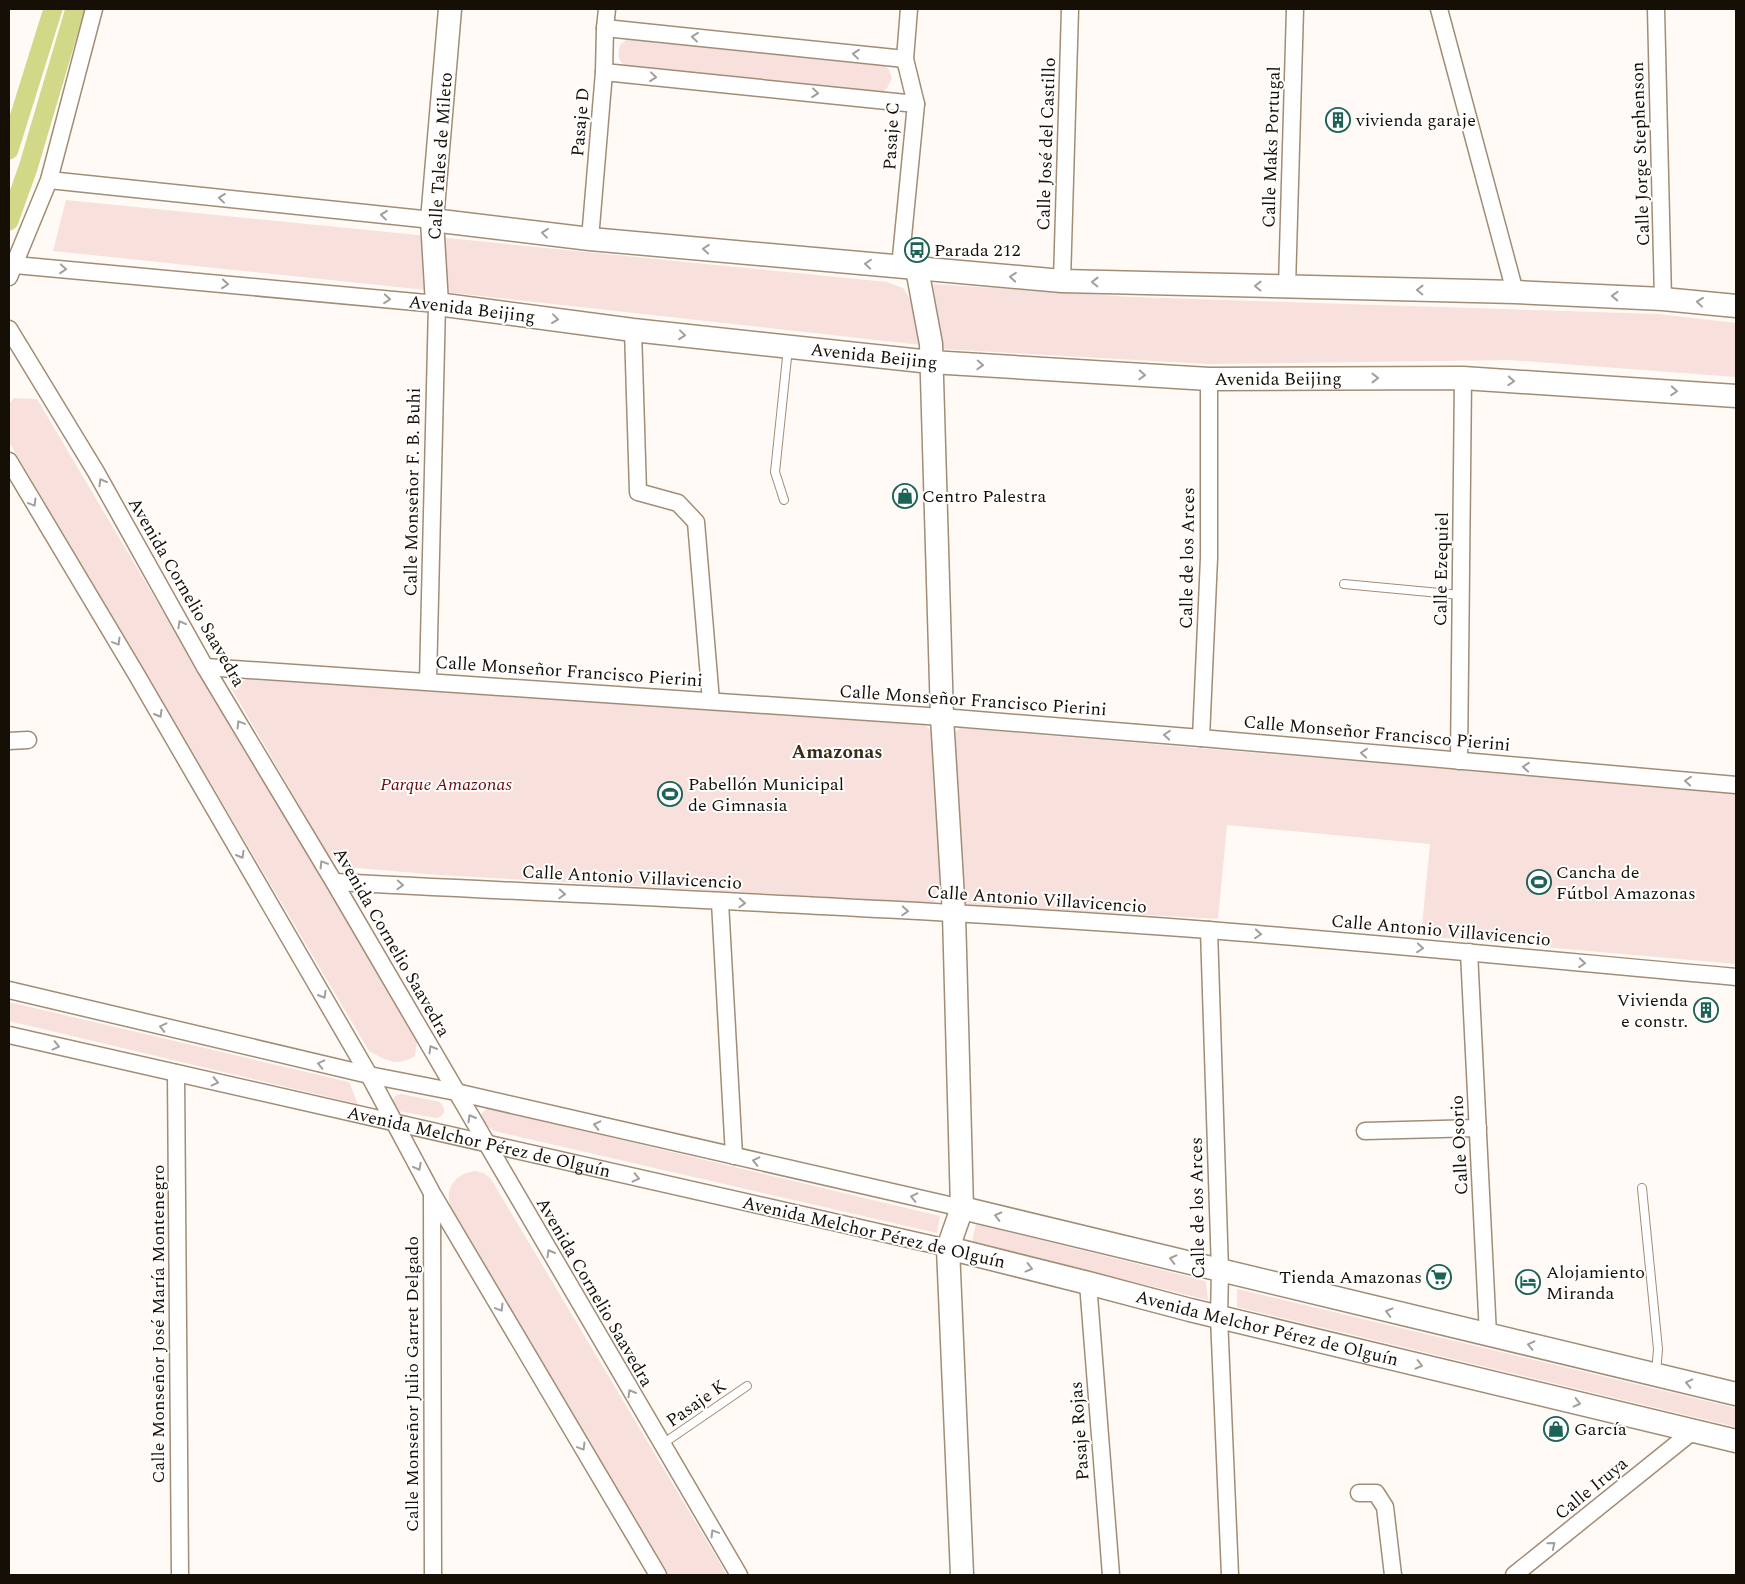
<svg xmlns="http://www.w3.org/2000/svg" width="1745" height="1584" font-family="Spectral,serif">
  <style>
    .green { fill: #f8e0dc }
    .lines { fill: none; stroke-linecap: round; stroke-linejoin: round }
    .canal { stroke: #d1d988; stroke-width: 19 }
    .lane-casing { stroke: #a18d76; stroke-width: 10 }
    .street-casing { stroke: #a18d76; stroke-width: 19 }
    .secondary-casing { stroke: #a18d76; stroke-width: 25 }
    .lane { stroke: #fff; stroke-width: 8 }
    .street { stroke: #fff; stroke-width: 16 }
    .secondary { stroke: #fff; stroke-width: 22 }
    .oneway { stroke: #a29f9b }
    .labels { text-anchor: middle; stroke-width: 4; stroke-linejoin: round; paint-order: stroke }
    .poi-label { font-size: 18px; fill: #160f06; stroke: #fff; text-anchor: start }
    .street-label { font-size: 18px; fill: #160f06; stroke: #fff }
    .park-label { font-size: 18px; font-style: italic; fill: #6f0709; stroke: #fff }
    .neighbourhood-label { font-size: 19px; font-weight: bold; fill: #3b2a16; stroke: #fff }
  </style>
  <rect width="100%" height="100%" fill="#fffaf5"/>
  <!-- green -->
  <path class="green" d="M630,37l247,25 11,6 4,10 -5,10 -7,7 -255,-29c-8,-7 -7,-12 -5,-21z
    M66,200l821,82 16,6 7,11 11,46 -485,-54 -383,-40z
    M933,284l199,13 527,17 77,9v54l-227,-17 -302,4 -265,-15z
    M14,398l23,1 380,642 -2,15c-19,11 -28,5 -46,-5l-360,-609v-38z
    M247,679l677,45 8,7 9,162 -8,10 -494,-28 -93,-8 -17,-11 -98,-168z
    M960,728l776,65v171l-315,-28 9,-92 -203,-19 -9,94 -251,-14 -6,-6 -7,-166z
    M9,1002l340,80 9,22 -349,-83z
    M402,1094l38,8c6,6 6,14 -4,16l-38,-7 -5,-7c-1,-6 3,-10 9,-10z
    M487,1108l453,108 -3,17 -443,-102 -9,-7 -4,-10z
    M475,1171l9,2 7,6 236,396h-58l-218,-366c-7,-20 3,-35 24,-38z
    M976,1224l230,57 2,19 -236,-58z
    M1237,1289l499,119v19l-499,-120z"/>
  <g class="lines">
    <!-- canal -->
    <path class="canal" d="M9,150l44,-141
      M9,221l19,-53 47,-159"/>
    <defs>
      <path id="lane" d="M784,500l-9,-28 13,-124
        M1344,584l117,11
        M1642,1188l16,161 -2,24
        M661,1445l86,-59"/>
      <g id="street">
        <path d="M1439,9l76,283"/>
        <path d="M1656,9l7,290"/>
        <path d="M605,28l300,31"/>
        <path d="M604,72l312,32"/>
        <path d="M49,180l383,40"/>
        <path d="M590,239l14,-167 1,-44 2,-19"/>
        <path d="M15,265l422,39 -9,377"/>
        <path d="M900,267l16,-163 -11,-45 4,-50"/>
        <path d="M9,277l40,-97 45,-171"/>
        <path d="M1062,281l8,-272"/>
        <path d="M1287,287l8,-278"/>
        <path d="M9,329l87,143 109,195 129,215 405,693"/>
        <path d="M633,330l5,162 40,11 18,19 15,179"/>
        <path d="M9,461l126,211 234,403 63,118 226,382"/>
        <path d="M205,667l737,50 259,21 535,47"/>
        <path d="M1201,738l8,-180v-179"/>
        <path d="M9,741l19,-1"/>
        <path d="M1459,761l4,-383"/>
        <path d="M334,882c291,15 584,26 875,48 176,14 351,31 527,47"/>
        <path d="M720,902l14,254"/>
        <path d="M1209,930l11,341 -1,46 11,258"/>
        <path d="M1469,952l19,383"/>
        <path d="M9,990l360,85 87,17 506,116"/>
        <path id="s1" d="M9,1035l939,213"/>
        <path d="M176,1073l4,502"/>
        <path d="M1365,1131l113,-3"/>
        <path d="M432,1195l1,380"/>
        <path d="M1088,1283l23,292"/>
        <path d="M1359,1493h17l9,14 8,68"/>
        <path d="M1514,1575l179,-144"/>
      </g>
      <g id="secondary">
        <path id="s2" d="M450,9l-18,211 5,84 196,26 298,32 278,17 254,-1 273,18"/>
        <path d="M432,220l158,19 472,42 453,11 148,7 73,7"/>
        <path d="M917,269l14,75 11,373 12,197 8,294 -14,40 14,327"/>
        <path d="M962,1208l774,186"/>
        <path id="s3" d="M948,1248l140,35 102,27 546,131"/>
      </g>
    </defs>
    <!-- lane casing -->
    <use href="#lane" class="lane-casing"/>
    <!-- street casing -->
    <use href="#street" class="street-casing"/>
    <!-- secondary casing -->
    <use href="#secondary" class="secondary-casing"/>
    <!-- lane -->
    <use href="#lane" class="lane"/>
    <!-- street -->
    <use href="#street" class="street"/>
    <!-- secondary -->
    <use href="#secondary" class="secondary"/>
  </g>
  <!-- one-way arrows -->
  <defs><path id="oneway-chevron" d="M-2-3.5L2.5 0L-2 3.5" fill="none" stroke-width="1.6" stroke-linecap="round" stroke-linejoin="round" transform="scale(1.25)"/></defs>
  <g class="oneway">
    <use href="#oneway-chevron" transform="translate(695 37) rotate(-174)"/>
    <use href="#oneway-chevron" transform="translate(856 54) rotate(-174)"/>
    <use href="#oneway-chevron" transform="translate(653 77) rotate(6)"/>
    <use href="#oneway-chevron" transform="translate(815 93) rotate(6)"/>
    <use href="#oneway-chevron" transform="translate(222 198) rotate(-174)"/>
    <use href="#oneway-chevron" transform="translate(384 215) rotate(-174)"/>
    <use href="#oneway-chevron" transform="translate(545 233) rotate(-173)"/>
    <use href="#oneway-chevron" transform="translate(706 249) rotate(-175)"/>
    <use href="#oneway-chevron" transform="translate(868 264) rotate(-175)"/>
    <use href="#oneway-chevron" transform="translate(63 269) rotate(5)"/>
    <use href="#oneway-chevron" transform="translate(1013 277) rotate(-175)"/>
    <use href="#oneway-chevron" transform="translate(1095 282) rotate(-179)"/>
    <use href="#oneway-chevron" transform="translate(225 284) rotate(5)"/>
    <use href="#oneway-chevron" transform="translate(1258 286) rotate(-179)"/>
    <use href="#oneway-chevron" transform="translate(1420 290) rotate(-179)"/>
    <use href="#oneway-chevron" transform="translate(1615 296) rotate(-178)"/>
    <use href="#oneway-chevron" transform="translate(387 299) rotate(5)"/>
    <use href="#oneway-chevron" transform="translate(1700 302) rotate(-174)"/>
    <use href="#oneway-chevron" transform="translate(555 319) rotate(7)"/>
    <use href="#oneway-chevron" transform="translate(682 335) rotate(6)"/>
    <use href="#oneway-chevron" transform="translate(980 365) rotate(3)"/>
    <use href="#oneway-chevron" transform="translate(1142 375) rotate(3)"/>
    <use href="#oneway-chevron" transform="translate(1375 378)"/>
    <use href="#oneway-chevron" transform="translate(1511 381) rotate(4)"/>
    <use href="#oneway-chevron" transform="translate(1674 391) rotate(4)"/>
    <use href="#oneway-chevron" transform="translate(102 482) rotate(-119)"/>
    <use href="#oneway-chevron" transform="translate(33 503) rotate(59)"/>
    <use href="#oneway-chevron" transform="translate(181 624) rotate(-119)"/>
    <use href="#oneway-chevron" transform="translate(117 642) rotate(59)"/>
    <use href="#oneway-chevron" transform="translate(159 714) rotate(60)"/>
    <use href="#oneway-chevron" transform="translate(240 724) rotate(-121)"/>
    <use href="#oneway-chevron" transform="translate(1167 735) rotate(-175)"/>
    <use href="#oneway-chevron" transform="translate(1364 753) rotate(-175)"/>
    <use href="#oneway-chevron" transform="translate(1526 767) rotate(-175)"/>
    <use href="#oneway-chevron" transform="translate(1688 781) rotate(-175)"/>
    <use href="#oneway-chevron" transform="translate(241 855) rotate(60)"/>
    <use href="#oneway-chevron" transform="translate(323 864) rotate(-121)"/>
    <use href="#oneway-chevron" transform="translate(400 885) rotate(3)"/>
    <use href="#oneway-chevron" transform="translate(562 894) rotate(3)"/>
    <use href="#oneway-chevron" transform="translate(742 903) rotate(3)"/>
    <use href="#oneway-chevron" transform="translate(905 911) rotate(3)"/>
    <use href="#oneway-chevron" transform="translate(1258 934) rotate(5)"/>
    <use href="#oneway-chevron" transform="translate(1420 948) rotate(5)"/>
    <use href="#oneway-chevron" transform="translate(1582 963) rotate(5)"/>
    <use href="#oneway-chevron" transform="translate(323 995) rotate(60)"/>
    <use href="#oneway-chevron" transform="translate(163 1027) rotate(-167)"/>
    <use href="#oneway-chevron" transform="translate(56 1046) rotate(13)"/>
    <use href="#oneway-chevron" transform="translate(432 1049) rotate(-120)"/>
    <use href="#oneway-chevron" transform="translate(321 1064) rotate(-167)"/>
    <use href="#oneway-chevron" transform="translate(215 1082) rotate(13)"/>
    <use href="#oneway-chevron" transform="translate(471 1118) rotate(-120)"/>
    <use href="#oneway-chevron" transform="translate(597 1125) rotate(-167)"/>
    <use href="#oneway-chevron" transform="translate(756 1161) rotate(-167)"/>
    <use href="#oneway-chevron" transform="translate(418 1167) rotate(62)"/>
    <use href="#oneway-chevron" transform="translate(636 1178) rotate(13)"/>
    <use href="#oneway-chevron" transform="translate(914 1197) rotate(-167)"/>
    <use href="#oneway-chevron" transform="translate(998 1216) rotate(-166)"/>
    <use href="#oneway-chevron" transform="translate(550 1253) rotate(-120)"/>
    <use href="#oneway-chevron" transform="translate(1173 1259) rotate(-166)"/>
    <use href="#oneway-chevron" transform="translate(1029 1268) rotate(14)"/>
    <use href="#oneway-chevron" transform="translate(500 1308) rotate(59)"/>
    <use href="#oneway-chevron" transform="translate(1389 1312) rotate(-166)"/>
    <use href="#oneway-chevron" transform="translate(1531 1345) rotate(-167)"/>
    <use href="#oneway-chevron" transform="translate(1419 1365) rotate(14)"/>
    <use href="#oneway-chevron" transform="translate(1689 1383) rotate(-167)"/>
    <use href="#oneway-chevron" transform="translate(631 1393) rotate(-120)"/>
    <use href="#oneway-chevron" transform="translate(1577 1403) rotate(14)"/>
    <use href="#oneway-chevron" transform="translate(582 1447) rotate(59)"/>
    <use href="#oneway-chevron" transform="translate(714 1533) rotate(-121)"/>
    <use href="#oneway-chevron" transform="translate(1552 1545) rotate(-39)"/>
  </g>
  <!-- icons -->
  <defs>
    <symbol id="building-ring" viewBox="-11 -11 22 22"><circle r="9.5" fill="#fff" stroke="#1c6255" stroke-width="1.5"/><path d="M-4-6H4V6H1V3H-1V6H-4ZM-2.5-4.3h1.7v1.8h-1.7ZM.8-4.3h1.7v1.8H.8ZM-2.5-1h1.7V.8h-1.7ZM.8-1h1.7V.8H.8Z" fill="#1c6255"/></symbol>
    <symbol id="bus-ring" viewBox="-11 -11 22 22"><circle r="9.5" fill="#fff" stroke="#1c6255" stroke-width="1.5"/><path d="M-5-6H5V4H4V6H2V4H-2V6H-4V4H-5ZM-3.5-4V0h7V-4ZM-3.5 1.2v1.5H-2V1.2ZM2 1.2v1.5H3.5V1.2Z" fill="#1c6255"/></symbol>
    <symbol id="shop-ring" viewBox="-11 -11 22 22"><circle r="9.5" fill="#fff" stroke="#1c6255" stroke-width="1.5"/><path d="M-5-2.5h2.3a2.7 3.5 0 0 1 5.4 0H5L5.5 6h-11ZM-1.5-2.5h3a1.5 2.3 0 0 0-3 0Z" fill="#1c6255"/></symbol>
    <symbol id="stadium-ring" viewBox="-11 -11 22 22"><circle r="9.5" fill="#fff" stroke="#1c6255" stroke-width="1.5"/><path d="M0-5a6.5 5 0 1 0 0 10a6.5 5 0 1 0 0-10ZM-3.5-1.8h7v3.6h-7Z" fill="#1c6255"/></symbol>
    <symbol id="supermarket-ring" viewBox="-11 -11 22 22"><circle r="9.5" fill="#fff" stroke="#1c6255" stroke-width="1.5"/><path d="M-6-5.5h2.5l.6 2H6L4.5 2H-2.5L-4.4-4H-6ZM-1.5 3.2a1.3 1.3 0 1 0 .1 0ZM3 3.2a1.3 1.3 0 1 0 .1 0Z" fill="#1c6255"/></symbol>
    <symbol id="hotel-ring" viewBox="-11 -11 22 22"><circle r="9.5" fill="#fff" stroke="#1c6255" stroke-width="1.5"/><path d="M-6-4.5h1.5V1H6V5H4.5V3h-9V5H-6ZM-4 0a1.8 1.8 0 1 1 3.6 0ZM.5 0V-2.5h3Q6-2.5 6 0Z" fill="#1c6255"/></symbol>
  </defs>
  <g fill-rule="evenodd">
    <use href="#building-ring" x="1324" y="106" width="28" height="28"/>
    <use href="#bus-ring" x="903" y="236" width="28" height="28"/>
    <use href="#shop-ring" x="891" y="482" width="28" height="28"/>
    <use href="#stadium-ring" x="656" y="780" width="28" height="28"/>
    <use href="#stadium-ring" x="1525" y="868" width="28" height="28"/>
    <use href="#building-ring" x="1692" y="996" width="28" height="28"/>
    <use href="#supermarket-ring" x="1425" y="1263" width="28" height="28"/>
    <use href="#hotel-ring" x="1514" y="1268" width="28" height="28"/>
    <use href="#shop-ring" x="1542" y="1415" width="28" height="28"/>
  </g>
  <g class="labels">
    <!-- poi labels -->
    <g class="poi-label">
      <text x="1356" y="126">vivienda garaje</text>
      <text x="934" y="256">Parada 212</text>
      <text x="922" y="502">Centro Palestra</text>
      <text x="688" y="790">Pabellón Municipal<tspan x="688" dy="21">de Gimnasia</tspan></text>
      <text x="1556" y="878">Cancha de<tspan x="1556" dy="21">Fútbol Amazonas</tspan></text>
      <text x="1688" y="1006" text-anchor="end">Vivienda<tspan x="1688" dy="21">e constr.</tspan></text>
      <text x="1546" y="1278">Alojamiento<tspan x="1546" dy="21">Miranda</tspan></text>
      <text x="1422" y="1283" text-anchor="end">Tienda Amazonas</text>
      <text x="1574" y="1435">García</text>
    </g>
    <!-- street labels -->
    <g class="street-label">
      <text transform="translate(580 122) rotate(-85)" y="6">Pasaje D</text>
      <text transform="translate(891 136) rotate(-87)" y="6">Pasaje C</text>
      <text transform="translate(1046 144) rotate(-88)" y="6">Calle José del Castillo</text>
      <text transform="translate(1271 147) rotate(-88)" y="6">Calle Maks Portugal</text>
      <text transform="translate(1640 154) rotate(-92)" y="6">Calle Jorge Stephenson</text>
      <text transform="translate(440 156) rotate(-86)" y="6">Calle Tales de Mileto</text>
      <text transform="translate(472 309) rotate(7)" y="6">Avenida Beijing</text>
      <text dy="6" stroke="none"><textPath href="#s2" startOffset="736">Avenida Beijing</textPath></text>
      <text dy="6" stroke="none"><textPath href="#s2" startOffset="1141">Avenida Beijing</textPath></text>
      <text transform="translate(412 492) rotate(-89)" y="6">Calle Monseñor F. B. Buhi</text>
      <text transform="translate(1187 558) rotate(-89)" y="6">Calle de los Arces</text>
      <text transform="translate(1441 569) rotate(-89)" y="6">Calle Ezequiel</text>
      <text transform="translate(187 592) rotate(60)" y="6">Avenida Cornelio Saavedra</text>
      <text transform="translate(569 671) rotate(4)" y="6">Calle Monseñor Francisco Pierini</text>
      <text transform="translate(973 700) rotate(4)" y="6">Calle Monseñor Francisco Pierini</text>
      <text transform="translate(1377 733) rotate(5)" y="6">Calle Monseñor Francisco Pierini</text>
      <text transform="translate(632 877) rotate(3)" y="6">Calle Antonio Villavicencio</text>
      <text transform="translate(1037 899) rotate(4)" y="6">Calle Antonio Villavicencio</text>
      <text transform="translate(1441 930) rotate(5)" y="6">Calle Antonio Villavicencio</text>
      <text transform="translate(392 942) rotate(60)" y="6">Avenida Cornelio Saavedra</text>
      <text dy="6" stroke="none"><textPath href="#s1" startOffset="482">Avenida Melchor Pérez de Olguín</textPath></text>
      <text transform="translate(1459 1145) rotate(-93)" y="6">Calle Osorio</text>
      <text transform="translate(1197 1208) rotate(-91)" y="6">Calle de los Arces</text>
      <text transform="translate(874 1232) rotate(13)" y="6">Avenida Melchor Pérez de Olguín</text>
      <text transform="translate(595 1292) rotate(60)" y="6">Avenida Cornelio Saavedra</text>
      <text transform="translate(158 1324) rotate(-90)" y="6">Calle Monseñor José María Montenegro</text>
      <text dy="6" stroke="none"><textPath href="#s3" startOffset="329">Avenida Melchor Pérez de Olguín</textPath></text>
      <text transform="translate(412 1384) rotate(-90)" y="6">Calle Monseñor Julio Garret Delgado</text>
      <text transform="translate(696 1403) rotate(-35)" y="6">Pasaje K</text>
      <text transform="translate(1079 1431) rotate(-94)" y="6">Pasaje Rojas</text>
      <text transform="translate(1591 1488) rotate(-39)" y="6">Calle Iruya</text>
    </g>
    <!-- park labels -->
    <g class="park-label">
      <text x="446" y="790">Parque Amazonas</text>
    </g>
    <!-- neighbourhood labels -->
    <g class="neighbourhood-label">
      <text x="837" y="758">Amazonas</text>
    </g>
  </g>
  <!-- border -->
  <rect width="1745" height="1584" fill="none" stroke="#160f06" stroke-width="20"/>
</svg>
